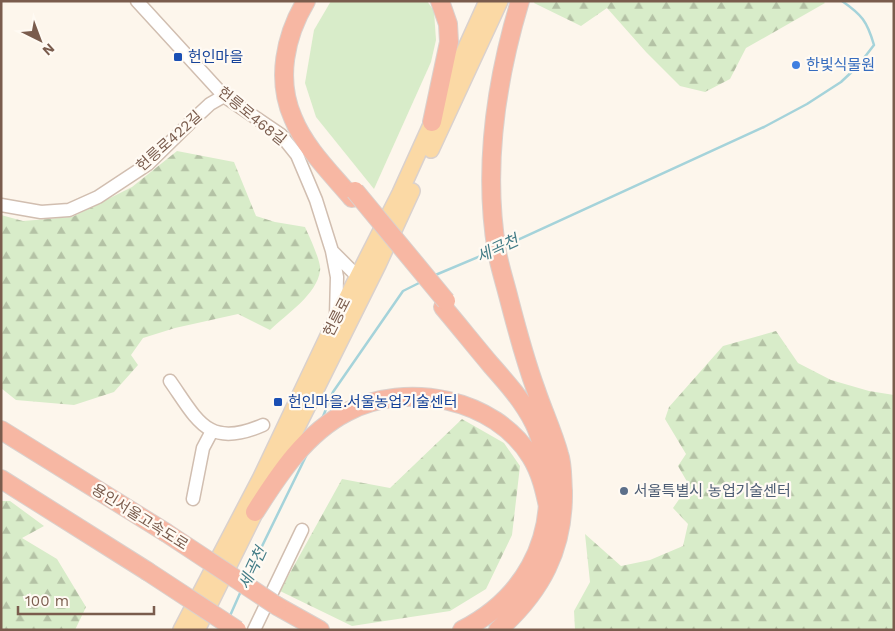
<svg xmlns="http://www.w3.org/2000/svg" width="895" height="631" font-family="'Work Sans','Noto Sans KR',sans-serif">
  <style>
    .grass { fill: #d8ecc9 }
    .forest { fill: url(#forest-firs) }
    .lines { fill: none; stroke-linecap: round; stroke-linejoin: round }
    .stream { stroke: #a5d3da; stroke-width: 2.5 }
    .minor-casing { stroke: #d1beb0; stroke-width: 15 }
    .major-casing { stroke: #dad1cd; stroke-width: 18 }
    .highway-casing { stroke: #dad1cd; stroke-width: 20 }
    .minor { stroke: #fff; stroke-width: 12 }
    .major { stroke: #fbd9a5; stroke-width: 15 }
    .highway { stroke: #f7b7a3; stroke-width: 18 }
    .highway-bridge-casing { stroke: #dad1cd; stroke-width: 20; stroke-linecap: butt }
    .highway-bridge { stroke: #f7b7a3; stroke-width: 18 }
    .transit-dot { fill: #1a4fb4; stroke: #fffaf3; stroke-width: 2 }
    .shop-dot { fill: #3f7fe0; stroke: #fffaf3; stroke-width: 2 }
    .service-dot { fill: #5c6f8a; stroke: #fffaf3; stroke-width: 2 }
    .labels { text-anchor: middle; stroke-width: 4.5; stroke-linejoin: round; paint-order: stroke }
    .transit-label { font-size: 15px; fill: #164399; stroke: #fffaf3; text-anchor: start }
    .shop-label { font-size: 15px; fill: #366cbe; stroke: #fffaf3; text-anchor: start }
    .street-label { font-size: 15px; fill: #7a5c4d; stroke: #fffaf3 }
    .service-label { font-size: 15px; fill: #4e5e75; stroke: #fffaf3; text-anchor: start }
    .water-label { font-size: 16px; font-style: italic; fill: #437c86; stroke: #fffaf3 }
  </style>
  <defs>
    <pattern id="forest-firs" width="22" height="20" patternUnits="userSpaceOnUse" patternTransform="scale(1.25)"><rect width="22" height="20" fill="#d8ecc9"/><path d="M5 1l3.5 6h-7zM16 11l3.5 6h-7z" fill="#b4c2a5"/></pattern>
  </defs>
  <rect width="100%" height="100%" fill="#fdf6ec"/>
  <!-- grass -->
  <path class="grass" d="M331,1h96l7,10 2,29 -5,22 -57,127 -58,-72 -11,-34 9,-53z"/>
  <!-- forest -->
  <path class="forest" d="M535,1h288l2,2 -79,45 -16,31 -25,13 -25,-6 -34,-34 -39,-44 -26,18 -47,-23z
    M177,151l57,11 22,54 19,6 30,5c4,9 17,36 15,44 -3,23 -33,43 -50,59l-32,-16 -63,14 -32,10 -12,17 7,10 -24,27 -40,13 -58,-5 -15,-12v-173l22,6 49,-4 60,-30z
    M776,331l22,32 33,17 38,11 25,4v235h-319l-1,-19 16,-29 -5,-48 36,32 29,-6 33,-14 5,-22 -15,-16 16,-23 -11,-19 8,-12 -21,-35 4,-12 54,-61z
    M462,419l42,24 16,23 -8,69 -26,54 -36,22 -98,15 -72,-35 62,-112 48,9z
    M1,501h9l34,25 -22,12 35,21 29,48 -11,23h-74z"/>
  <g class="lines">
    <!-- stream -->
    <path class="stream" d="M502,247l262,-120 43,-23 34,-22 16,-15 17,-22c-7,-24 -12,-30 -32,-44
      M433,276l57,-24
      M322,419l11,-27 70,-101 18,-9
      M246,579l61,-125
      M229,618l12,-27"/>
    <defs>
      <path id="minor" d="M137,1l87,95 57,39 16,20 19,45 16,51 5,26 -1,40
        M1,205l40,7 28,-2 29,-13 50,-33 47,-46 15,-14 14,-8
        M332,251l32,32
        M170,381c28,40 38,68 93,44
        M193,499l10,-51 9,-17
        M254,630l48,-100"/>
      <path id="major" d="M431,150l69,-149
        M274,474l104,-209 34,-74
        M181,630l79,-151 76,-160 64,-126 87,-192
        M197,630l64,-129"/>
      <path id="highway" d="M306,1c-21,35 -30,79 -13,117 12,30 38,55 59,80
        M432,122l17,-80 -1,-18 -8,-23
        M443,307c16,19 32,39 48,58 16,18 32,36 43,58 8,16 11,34 13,51 8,68 -24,125 -85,156
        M1,430l164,102
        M1,479l146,92
        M255,512c24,-38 51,-79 92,-100 59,-31 148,-14 184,45 10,16 14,35 18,54
        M277,606l43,24
        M498,630c43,-38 66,-81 65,-139 -1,-12 0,-26 -4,-37 -6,-22 -16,-43 -23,-64 -11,-30 -19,-60 -27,-91 -4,-16 -9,-31 -12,-47 -14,-83 -1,-171 23,-251"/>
    </defs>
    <!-- minor casing -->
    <use href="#minor" class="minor-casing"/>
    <!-- major casing -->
    <use href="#major" class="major-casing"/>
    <!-- highway casing -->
    <use href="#highway" class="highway-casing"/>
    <!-- minor -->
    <use href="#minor" class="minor"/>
    <!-- major -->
    <use href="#major" class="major"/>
    <!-- highway -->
    <use href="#highway" class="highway"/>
    <defs>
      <path id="highway-bridge" d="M355,191l91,110
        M165,532l112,74
        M147,571l90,59"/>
    </defs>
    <!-- highway-bridge casing -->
    <use href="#highway-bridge" class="highway-bridge-casing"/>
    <!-- highway-bridge -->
    <use href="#highway-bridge" class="highway-bridge"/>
  </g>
  <!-- markers -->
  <g class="transit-dot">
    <rect x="173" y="52" width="10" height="10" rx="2.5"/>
    <rect x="273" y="397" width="10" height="10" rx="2.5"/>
  </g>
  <circle class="shop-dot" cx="796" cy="65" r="5"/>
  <circle class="service-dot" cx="624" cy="491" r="5"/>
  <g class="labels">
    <!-- transit labels -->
    <g class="transit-label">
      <text x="188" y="62">헌인마을</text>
      <text x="288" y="407">헌인마을.서울농업기술센터</text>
    </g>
    <!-- shop labels -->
    <g class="shop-label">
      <text x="806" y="70">한빛식물원</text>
    </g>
    <!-- street labels -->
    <g class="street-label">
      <text transform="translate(252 116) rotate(39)" y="5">헌릉로468길</text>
      <text transform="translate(169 141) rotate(-42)" y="5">헌릉로422길</text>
      <text transform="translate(337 317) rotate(-63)" y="5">헌릉로</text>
      <text transform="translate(140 517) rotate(32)" y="5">용인서울고속도로</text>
    </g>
    <!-- service labels -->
    <g class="service-label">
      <text x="634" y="496">서울특별시 농업기술센터</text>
    </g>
    <!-- water labels -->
    <g class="water-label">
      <text transform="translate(497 248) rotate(-25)" y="6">세곡천</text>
      <text transform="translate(252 568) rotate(-65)" y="6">세곡천</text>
    </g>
  </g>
  <!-- border -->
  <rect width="895" height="631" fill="none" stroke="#7a5c4d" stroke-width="5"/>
  <!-- north arrow -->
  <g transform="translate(40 40) rotate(138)" stroke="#fffaf3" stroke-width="4" paint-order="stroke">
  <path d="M0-4L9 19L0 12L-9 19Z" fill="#7a5c4d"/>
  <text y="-8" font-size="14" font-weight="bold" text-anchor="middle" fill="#7a5c4d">N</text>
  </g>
  <!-- scale -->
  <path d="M18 606v8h136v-8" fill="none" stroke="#7a5c4d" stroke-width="2.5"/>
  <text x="25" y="606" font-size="15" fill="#7a5c4d" stroke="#fffaf3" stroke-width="4" paint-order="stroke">100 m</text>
</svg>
